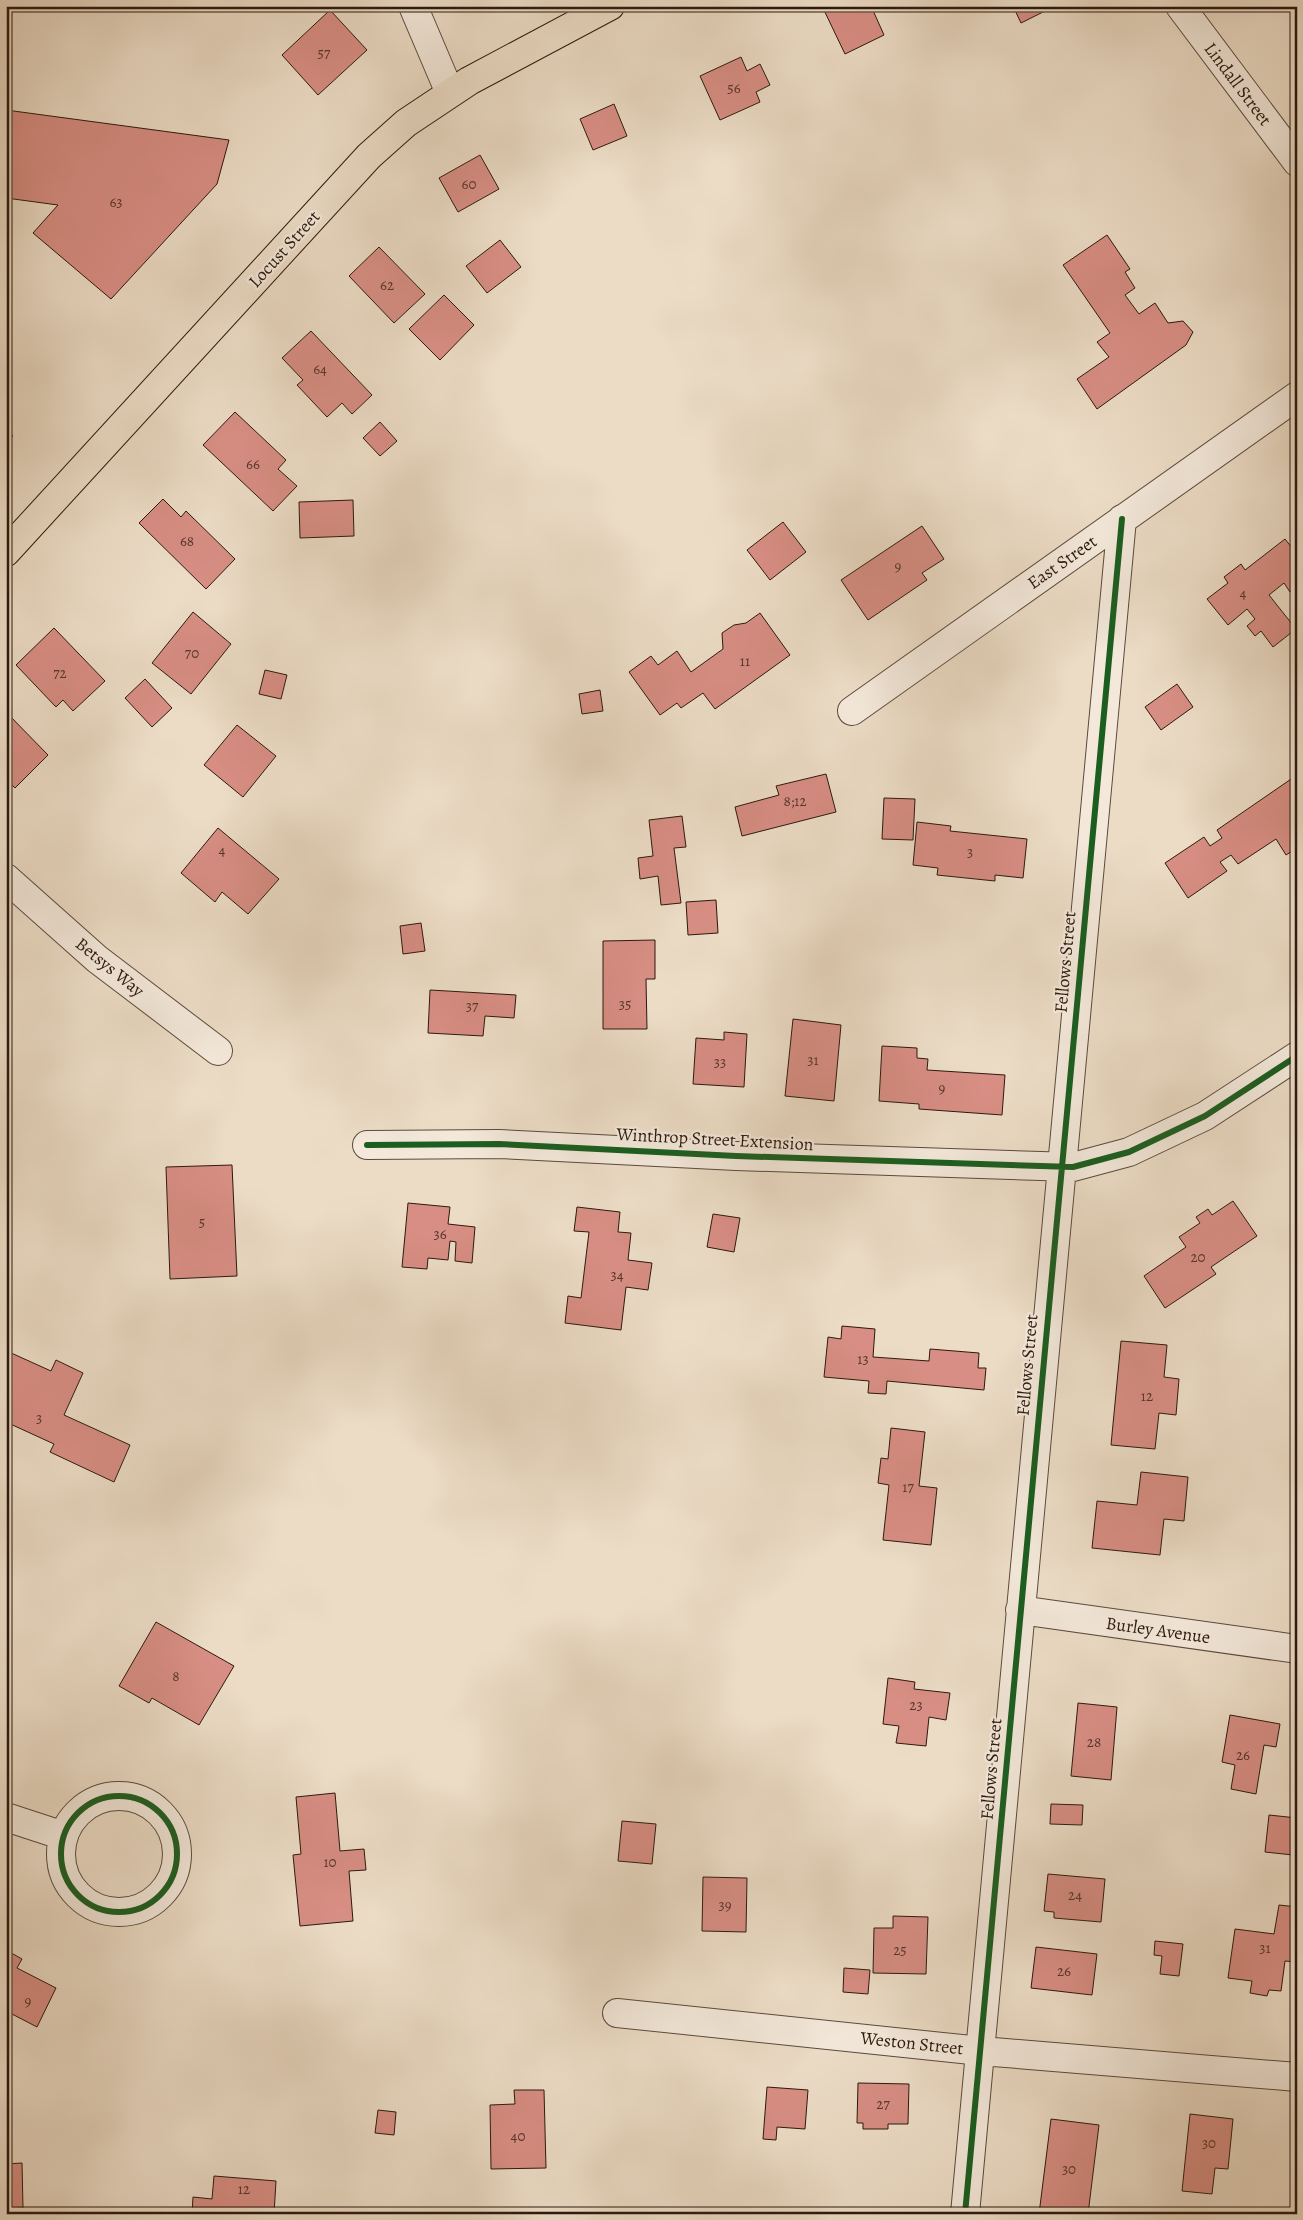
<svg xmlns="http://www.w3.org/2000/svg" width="1303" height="2220" font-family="Alegreya,serif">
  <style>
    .building { fill: #d88e84; stroke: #2b190e }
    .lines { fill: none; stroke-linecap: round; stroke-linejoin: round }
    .minor-casing { stroke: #5b4a3c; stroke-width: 30 }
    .major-casing { stroke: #2b190e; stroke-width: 30 }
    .minor { stroke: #f3e8da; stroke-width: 28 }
    .major { stroke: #ecdcc6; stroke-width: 28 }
    .cycleway-casing { stroke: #f3e8da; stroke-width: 9 }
    .cycleway { stroke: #1b5e20; stroke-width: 6 }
    .labels { text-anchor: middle; stroke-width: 4.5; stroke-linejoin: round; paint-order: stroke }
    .number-label { font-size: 15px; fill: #56362c }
    .street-label { font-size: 18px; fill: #2b190e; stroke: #f3e8da }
  </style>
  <rect width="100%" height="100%" fill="#ecdcc6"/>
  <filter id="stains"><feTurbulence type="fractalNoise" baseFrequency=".004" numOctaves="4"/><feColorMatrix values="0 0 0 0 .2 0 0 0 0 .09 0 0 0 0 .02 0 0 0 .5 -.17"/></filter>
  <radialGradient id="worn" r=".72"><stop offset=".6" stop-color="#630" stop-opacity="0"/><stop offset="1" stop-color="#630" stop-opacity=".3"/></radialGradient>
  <!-- building -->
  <path class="building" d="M822,6h49l13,29 -39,19z
    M1013,6h42l-34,17z
    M330,10l37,40 -49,45 -36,-40z
    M741,57l6,14 13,-7 10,21 -14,7 4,10 -40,18 -20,-44z
    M614,104l13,32 -34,14 -13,-31z
    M6,110l223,30 -12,44 -106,115 -78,-66 25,-28 -52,-7z
    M480,155l19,34 -41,23 -19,-34z
    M1107,235l23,34 -5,3 10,16 -10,7 14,19 16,-11 13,20 15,-2 10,11 -7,13 -89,64 -20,-30 32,-22 -12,-15 13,-9 -47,-68z
    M500,240l21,27 -34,26 -21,-27z
    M379,247l46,47 -31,29 -45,-47z
    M444,295l30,30 -34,35 -31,-31z
    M311,331l61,64 -20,19 -10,-11 -15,14 -30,-32 6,-5 -21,-22z
    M235,412l51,48 -8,9 19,17 -24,25 -70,-66z
    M380,422l17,19 -17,15 -17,-18z
    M6,428l7,8 -7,7z
    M163,499l18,18 5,-6 49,48 -29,30 -67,-66z
    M353,500l1,36 -54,2 -1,-36z
    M783,522l23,30 -36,28 -23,-30z
    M922,526l22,33 -22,14 5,7 -59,40 -27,-40z
    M1285,539l12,15v32l-7,6 -6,-9 -15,12 27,34 -23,18 -12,-16 -6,5 -8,-10 8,-7 -8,-10 -19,16 -21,-26 21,-16 -4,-6 17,-13 4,6z
    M193,612l38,32 -40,50 -39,-31z
    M760,613l30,42 -75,54 -12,-16 -22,15 -4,-5 -17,12 -31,-43 22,-16 7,9 19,-14 14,21 32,-23 -1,-16 12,-8 12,-2z
    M54,628l51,53 -32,30 -10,-11 -7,7 -40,-42z
    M265,670l22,5 -6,24 -22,-5z
    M145,679l27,29 -20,19 -27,-29z
    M1177,684l16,23 -32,23 -16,-23z
    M600,690l3,21 -21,3 -3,-20z
    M6,712l42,43 -33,33 -9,-9z
    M237,725l39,31 -33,41 -39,-32z
    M826,774l10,38 -94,24 -7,-29 44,-12 -3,-9z
    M1297,775v73l-11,7 -10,-16 -38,25 -7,-9 -11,7 7,9 -39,27 -23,-35 39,-26 6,9 12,-8 -5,-8z
    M884,798l31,1 -2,41 -31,-1z
    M682,816l4,31 -12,1 7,55 -20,2 -3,-29 -18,3 -2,-21 15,-2 -4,-36z
    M917,822l34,4 -1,5 77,8 -4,39 -28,-3v6l-58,-6 1,-7 -25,-3z
    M218,828l61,51 -31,35 -26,-22 -7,10 -34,-29z
    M716,900l2,33 -30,2 -2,-33z
    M421,923l4,28 -22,3 -3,-28z
    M655,940v39h-9l1,50h-44v-88z
    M430,990l86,5 -2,23 -29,-2 -2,20 -55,-3z
    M793,1019l48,6 -7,76 -49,-5z
    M724,1032l23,2 -3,53 -51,-3 3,-46 28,2z
    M882,1046l35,2v10l11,1 -1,11 78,5 -3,40 -83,-6v-5l-40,-3z
    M232,1165l5,111 -67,3 -4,-112z
    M1233,1201l24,35 -46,31 5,7 -51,34 -21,-32 42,-29 -7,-10 21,-14 -4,-6 12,-8 4,6z
    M408,1203l42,4 -2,17 27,3 -3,36 -17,-2 1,-19 -6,-1 -2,19 -20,-2 -1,11 -25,-2z
    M577,1207l43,5 -2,20 13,1 -3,27 24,3 -4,27 -22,-3 -5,43 -56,-7 3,-27 13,2 8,-66 -15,-1z
    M713,1214l27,4 -6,34 -27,-5z
    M842,1326l33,3 -2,28 56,4 1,-12 49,4 -1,15h8l-2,22 -97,-9 -1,13 -18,-1 1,-12 -45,-4 4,-40 13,2z
    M1121,1341l46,4 -3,32 15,2 -3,36 -17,-2 -4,36 -44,-4z
    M9,1352l42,19 5,-11 27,13 -19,42 66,30 -16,37 -64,-30 4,-8 -48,-22v-65z
    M891,1428l34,4 -6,54 18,2 -6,57 -48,-5 6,-55 -11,-2 3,-25 7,1z
    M1141,1472l47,5 -4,44 -20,-2 -4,36 -68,-7 5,-47 40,4z
    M156,1622l78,44 -35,59 -47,-27 -3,5 -30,-17z
    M888,1678l27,4 -1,7 36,4 -4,27 -17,-3 -3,29 -30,-3 3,-17 -16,-2z
    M1078,1703l39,4 -6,73 -40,-4z
    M1230,1715l50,9 -4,23 -12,-2 -8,49 -25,-5 4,-24 -13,-3z
    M335,1793l5,58 24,-2 2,21 -17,1 4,50 -53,5 -7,-71 8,-1 -5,-57z
    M1051,1804l32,1 -1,20 -32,-1z
    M1269,1815l28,3 -4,37 -28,-3z
    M622,1821l34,3 -4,40 -34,-3z
    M1048,1874l57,5 -4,43 -47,-4v-6l-10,-1z
    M703,1877l44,1 -1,54 -44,-1z
    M1279,1905l18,2v55l-12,-1 -4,30 -12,-1 -2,6 -17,-3 2,-12 -24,-3 7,-49 39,5z
    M893,1916l35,1 -2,57 -53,-1 1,-45h19z
    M1155,1941l28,3 -4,32 -19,-2 2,-18 -8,-1z
    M1036,1947l61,7 -5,41 -61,-7z
    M6,1950l16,9 -5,9 39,20 -19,39 -27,-14 -4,7z
    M844,1968l26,2 -2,24 -25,-2z
    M858,2083l51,1 -1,40h-20v5h-25v-6h-6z
    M767,2087l41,3 -3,39 -28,-2 -1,13 -13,-1z
    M514,2090h30l2,78 -55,1 -1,-64 25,-1z
    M378,2110l18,2 -2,23 -19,-2z
    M1190,2114l43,5 -5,50 -13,-1 -3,26 -30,-3z
    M1051,2119l48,6 -11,89h-49z
    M22,2163l1,45 -17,1v-45z
    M214,2176l62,5 -2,33h-82l1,-17 19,2z"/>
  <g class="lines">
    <defs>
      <path id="minor" d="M413,6l37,87
        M1180,6l117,156
        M852,711l445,-315
        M6,878l91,81 121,92
        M367,1145l132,-1 237,12 337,11 56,-15 76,-36 92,-60
        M1020,1610l277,39
        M61 1854a58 58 0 1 1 116 0a58 58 0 1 1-116 0Z
        M6,1817l58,19
        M617,2013l364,38 316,26
        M965,2214l157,-1695"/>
      <path id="major" d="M6,552l363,-396 37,-33 63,-42 141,-75"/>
    </defs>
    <!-- minor casing -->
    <use href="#minor" class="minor-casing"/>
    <!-- major casing -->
    <use href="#major" class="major-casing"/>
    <!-- minor -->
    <use href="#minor" class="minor"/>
    <!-- major -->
    <use href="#major" class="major"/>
    <defs>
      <path id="cycleway" d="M367,1145l132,-1 237,12 337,11 56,-15 76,-36 92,-60
        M61 1854a58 58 0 1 1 116 0a58 58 0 1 1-116 0Z
        M965,2214l157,-1695"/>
    </defs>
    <!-- cycleway casing -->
    <use href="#cycleway" class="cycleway-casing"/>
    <!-- cycleway -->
    <use href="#cycleway" class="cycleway"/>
  </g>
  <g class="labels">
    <!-- number labels -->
    <g class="number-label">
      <text x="324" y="58">57</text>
      <text x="734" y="93">56</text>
      <text x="469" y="189">60</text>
      <text x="116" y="207">63</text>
      <text x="387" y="290">62</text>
      <text x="320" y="374">64</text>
      <text x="253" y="469">66</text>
      <text x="187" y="546">68</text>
      <text x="898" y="571">9</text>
      <text x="1243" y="598">4</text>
      <text x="192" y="658">70</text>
      <text x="745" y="666">11</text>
      <text x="60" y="678">72</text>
      <text x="795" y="806">8;12</text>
      <text x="222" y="855">4</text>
      <text x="970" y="857">3</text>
      <text x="625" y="1009">35</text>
      <text x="472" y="1011">37</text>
      <text x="813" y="1065">31</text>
      <text x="720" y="1067">33</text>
      <text x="942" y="1093">9</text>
      <text x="202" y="1227">5</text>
      <text x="440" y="1239">36</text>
      <text x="1198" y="1262">20</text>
      <text x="617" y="1280">34</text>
      <text x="863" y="1364">13</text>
      <text x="1147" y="1401">12</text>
      <text x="39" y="1423">3</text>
      <text x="908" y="1492">17</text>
      <text x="176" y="1681">8</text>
      <text x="916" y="1710">23</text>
      <text x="1094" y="1747">28</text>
      <text x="1243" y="1760">26</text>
      <text x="330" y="1867">10</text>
      <text x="1075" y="1900">24</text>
      <text x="725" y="1910">39</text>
      <text x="1265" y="1953">31</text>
      <text x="900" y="1955">25</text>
      <text x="1064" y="1976">26</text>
      <text x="28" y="2006">9</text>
      <text x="883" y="2109">27</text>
      <text x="518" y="2141">40</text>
      <text x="1209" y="2148">30</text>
      <text x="1069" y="2174">30</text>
      <text x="244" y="2194">12</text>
    </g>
    <!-- street labels -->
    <g class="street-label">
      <text transform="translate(1238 84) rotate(53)" y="6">Lindall Street</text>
      <text transform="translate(284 249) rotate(-48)" y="6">Locust Street</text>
      <text transform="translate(1062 562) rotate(-35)" y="6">East Street</text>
      <text transform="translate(1065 962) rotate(-85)" y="6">Fellows Street</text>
      <text transform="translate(110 967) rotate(39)" y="6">Betsys Way</text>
      <text transform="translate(715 1139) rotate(3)" y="6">Winthrop Street Extension</text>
      <text transform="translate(1027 1365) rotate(-85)" y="6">Fellows Street</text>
      <text transform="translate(1158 1630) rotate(8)" y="6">Burley Avenue</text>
      <text transform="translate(991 1769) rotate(-85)" y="6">Fellows Street</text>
      <text transform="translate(912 2043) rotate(6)" y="6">Weston Street</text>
    </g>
  </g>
  <!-- margin -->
  <rect width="1303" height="2220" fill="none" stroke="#ecdcc6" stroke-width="25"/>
  <rect x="8" y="8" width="1288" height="2205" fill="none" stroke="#2b190e" stroke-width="2.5"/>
  <rect x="12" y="12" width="1278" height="2195" fill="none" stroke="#2b190e"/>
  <rect width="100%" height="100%" filter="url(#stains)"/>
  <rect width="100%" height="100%" fill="url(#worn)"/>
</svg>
